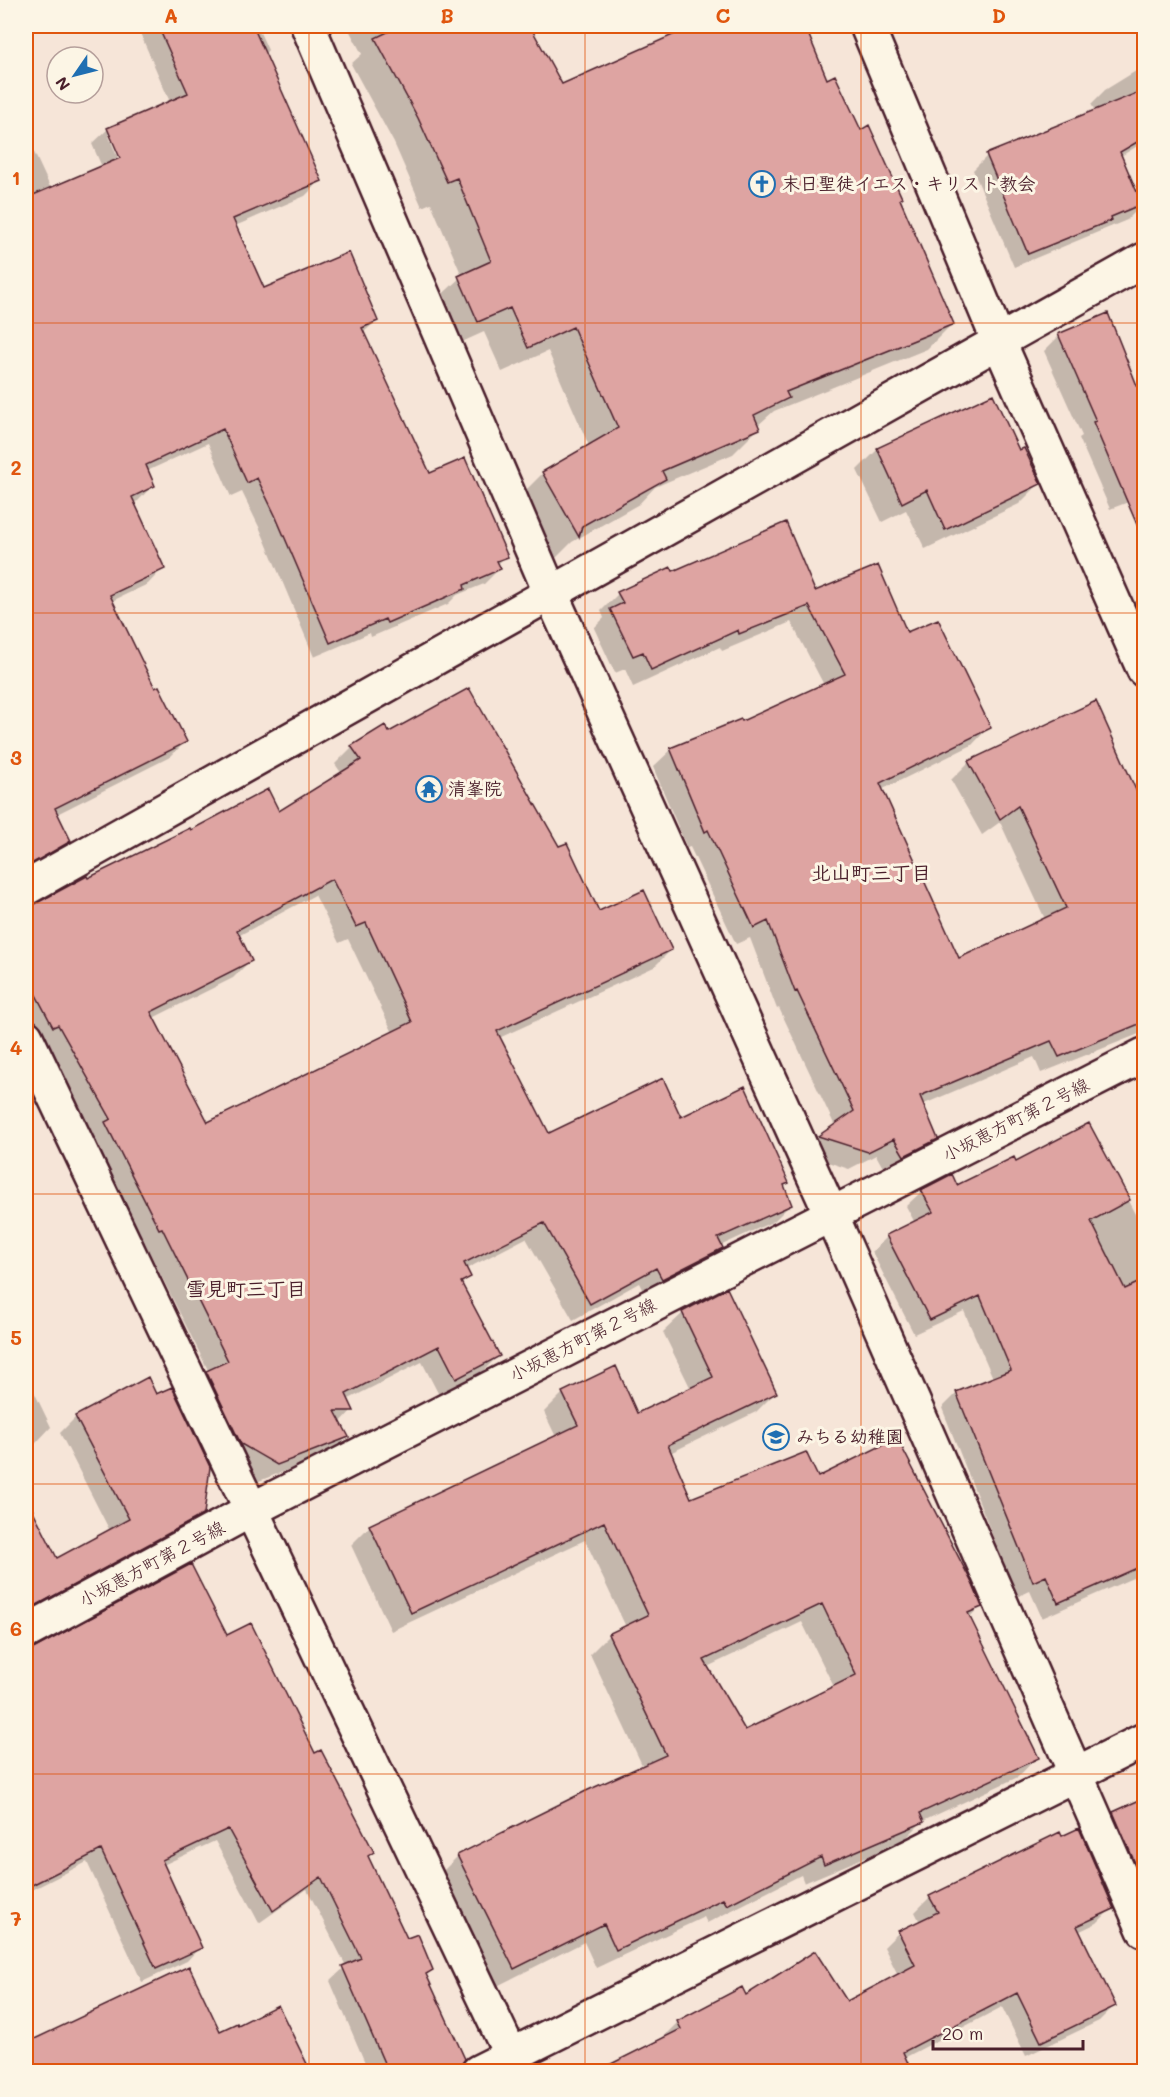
<svg xmlns="http://www.w3.org/2000/svg" width="1170" height="2097" font-family="Mali,'Klee One',sans-serif">
  <style>
    .shadow { fill: #0003; fill-rule: evenodd }
    .building { fill: #dea4a2; stroke: #4a1f2b; stroke-width: 1.5; fill-rule: evenodd }
    .lines { fill: none; stroke-linecap: round; stroke-linejoin: round }
    .street-casing { stroke: #4a1f2b; stroke-width: 38 }
    .street { stroke: #fcf5e5; stroke-width: 33 }
    .grid { fill: none; stroke: #e0560e; stroke-width: 1.5; stroke-opacity: 0.55 }
    .labels { text-anchor: middle; stroke-width: 6; stroke-linejoin: round; paint-order: stroke }
    .poi-label { font-size: 18px; font-weight: bold; fill: #4a1f2b; stroke: #fcf5e5; text-anchor: start }
    .street-label { font-size: 18px; fill: #4a1f2b; stroke: #fcf5e5 }
    .neighbourhood-label { font-size: 20px; font-weight: bold; fill: #4a1f2b; stroke: #fcf5e5 }
    .neatline { fill: none; stroke: #e0560e; stroke-width: 2 }
    .grid-label { font-size: 20px; text-anchor: middle; font-weight: bold; fill: #e0560e }
  </style>
  <rect width="100%" height="100%" fill="#f6e5d8"/>
  <filter id="ink" filterUnits="userSpaceOnUse"><feTurbulence type="fractalNoise" baseFrequency=".0167" numOctaves="2"/><feDisplacementMap in="SourceGraphic" scale="12" xChannelSelector="R" yChannelSelector="G"/><feConvolveMatrix kernelMatrix="1 2 1 2 8 2 1 2 1" color-interpolation-filters="sRGB"/></filter>
  <g filter="url(#ink)">
    <!-- shadow -->
    <path class="shadow" d="M28,26h13l-11,5z
      M137,26h120l11,24 -4,5 56,126 -15,15 -70,30 28,64 113,31 -13,12 66,142 77,81 -9,9 2,4 -15,15 -27,11 -9,9 -77,33 -1,-4 -56,24 -53,-126 -19,-39 -11,5 -23,-54 -61,28 6,14 -15,16 -5,2 30,65 -15,16 -36,17 42,89 31,52 -15,15 -113,57 12,27 -15,15 -28,16v-721l6,-3 19,41 51,-22 -10,-23 16,-15 62,-27zM108,134h3l13,30 -3,2z
      M347,26h181l33,60 138,-60h104l23,55 34,51 39,67 53,125 -25,25 -153,62 -17,15 1,3 -25,25 -78,33 -16,17 -67,38 -19,19 -35,-63 25,-25 46,-27 -41,-95 -46,21 -18,-40 -31,14 -19,-44 28,-26 -31,-73 -9,4 -28,-64 -43,-79 11,-10z
      M1144,66v76l-23,14 20,50 -14,14 -113,47 -41,-97 14,-14 108,-45 -4,-7 14,-14z
      M1107,315l37,92v124l-13,-30 -21,8 -31,-71 3,-2 -38,-85 15,-15z
      M878,449l140,3 21,32 -20,20 -94,45 -19,-39 -24,12 -25,-52z
      M673,573l141,20 92,41 83,93 -17,18 -91,45 77,170 87,-41 -45,-97 -18,13 -31,-55 18,-18 126,-59 49,108v221l-103,41 -7,-16 -112,48 14,34 -17,17 -33,17 -10,-18 -27,14 -46,-15 16,-17 16,-11 -56,-118 -2,1 -27,-71 -14,6 -46,-97 -3,1 -34,-81 18,-17 69,-30 1,3 83,-38 -33,-63 -69,29 -2,-4 -87,40 -8,-18 -10,4 -21,-45 10,-10 -3,-7 17,-17z
      M388,734l210,179 73,37 -17,17 -155,71 49,97 132,-16 108,63 -5,5 7,18 -16,16 -54,25 1,2 -17,17 -59,30 -6,-12 -66,37 -47,-82 -60,31 3,8 -8,8 37,71 -17,17 -42,22 -17,-33 -75,38 5,10 -12,13 7,14 -16,16 -72,28 -35,-20 -34,-71 19,-18 -64,-129 -3,2 -53,-105 5,-4 -53,-96 -15,-16v-116l165,-76 87,-18 64,-40 -7,-10 17,-17zM315,895l24,48 9,-4 45,94 -186,91 -54,-106 80,-40 17,-17 -12,-25z
      M1088,1125l56,106v366l-9,-20 -93,41 -12,-27 -13,6 -75,-189 15,-15 36,-15 -29,-67 -50,23 -42,-82 15,-15 28,-14 -9,-17 16,-15 35,-4 58,-24z
      M683,1313l92,80 -19,19 -86,41 20,47 127,-21 163,127 -11,12 68,139 -19,20 -95,44 -20,20 -99,42 -3,-8 -94,48 -3,-6 -108,51 -12,-26 -89,45 -57,-111 20,-20 185,-89 -53,-113 19,-19 17,-8 -41,-87 -194,91 -40,-86 19,-19 186,-89 -12,-25 19,-19 74,22 54,-26 -28,-57zM802,1622l32,65 -89,44 -38,-64z
      M26,1375l25,52 -16,17 -9,5z
      M76,1417l127,96 -17,17 -160,87v-116l31,59 53,-29 -50,-98z
      M226,1637l89,118 57,97 -5,5 39,83 26,30 -7,6 20,96h-76l-39,-91 16,-15 -39,-77 -48,34 -44,-82 -52,24 37,82 -13,14 -45,21 -55,-120 -61,31v-206l20,-10z
      M1144,1799v103l-46,-73 16,-16z
      M930,1897l182,11 -15,15 -19,9 36,74 -15,15 -73,35 -24,-49 -98,51 -240,-19 -1,-2 15,-15 68,-25 101,6 51,-28 -14,-28 15,-15 21,-10 -5,-10z"/>
    <!-- building -->
    <path class="building" d="M158,26h95l69,155 -89,38 31,69 85,-36 29,69 -16,7 68,145 35,-15 43,99 -11,4 4,8 -37,16 1,4 -78,34 -2,-4 -55,24 -55,-128 -18,-37 -10,5 -24,-54 -77,36 9,21 -23,11 33,72 -55,26 45,93 4,-2 28,56 -132,66 16,33 -45,26v-669l94,-40 -13,-30 81,-35z
      M400,26h130l32,58 131,-58h112l22,53 8,-4 26,55 8,-5 33,73 -2,1 54,125 -168,68 3,6 -35,17 6,14 -98,42 4,8 -84,47 -3,11 -37,-65 76,-44 -45,-101 -45,21 -18,-40 -32,14 -20,-46 33,-15 -34,-83 -10,4 -29,-64 -43,-80z
      M1144,90v48l-24,14 22,52 -31,13 1,3 -84,34 -42,-100z
      M1108,313l36,90v138l-51,-119 3,-1 -38,-87z
      M993,394l26,56 5,-2 17,36 -96,46 -18,-40 -25,13 -25,-55z
      M786,522l29,69 63,-26 29,67 31,-13 53,109 -111,55 79,175 107,-50 -48,-102 -18,13 -32,-58 128,-60 48,107v214l-85,35 -8,-16 -131,55 18,43 -34,17 -10,-17 -26,13 -50,-16 36,-25 -57,-120 -2,1 -27,-71 -14,7 -46,-98 -3,2 -35,-84 71,-29 1,2 103,-47 -36,-68 -70,28 -1,-4 -87,40 -8,-18 -10,4 -23,-47 13,-6 -6,-11 54,-25 2,4z
      M469,688l90,158 8,-3 32,68 45,-21 28,60 -175,81 52,102 114,-55 18,39 64,-31 44,97 -5,2 8,20 -74,33 5,10 -61,31 -6,-11 -66,36 -46,-81 -80,40 7,14 -10,5 39,74 -44,23 -17,-33 -93,48 8,17h-19l14,26 -72,28 -36,-21 -35,-73 22,-10 -66,-133 -3,1 -54,-107 6,-3 -53,-94 -5,2 -27,-51v-69l9,-3 52,-28 1,2 102,-50 1,2 77,-41 11,22 82,-51 -10,-14 34,-21 4,7zM332,879l24,48 10,-4 46,99 -204,100 -57,-110 101,-51 -15,-31z
      M1089,1123l41,77 -39,21 34,68 19,-9v285l-86,38 -12,-27 -13,6 -77,-190 55,-22 -31,-74 -50,24 -44,-85 47,-23 -12,-22 31,-16 5,11 57,-28 2,4z
      M727,1288l50,105 -109,52 23,53 115,-46 12,25 79,-39 76,147 9,22 -14,6 71,145 -119,55 4,9 -100,43 -3,-8 -94,48 -4,-6 -107,51 -12,-26 -90,45 -57,-114 129,-64 80,-36 -58,-121 40,-19 -44,-93 -193,91 -42,-88 209,-100 -16,-33 54,-26 21,47 76,-36 -31,-65zM822,1604l34,71 -111,55 -41,-70z
      M148,1377l8,17 16,-7 38,80 -6,47 -178,97v-114l31,61 72,-39 -54,-103z
      M191,1564l36,71 24,-12 64,130 6,-3 53,102 -6,4 39,82 11,-4 15,36 -7,4 39,85 -6,13h-71l-46,-106 19,-8 -40,-81 -48,34 -45,-82 -66,31 40,88 -46,21 -55,-119 -75,38v-237l9,-3z
      M1144,1798v86l-31,-72z
      M1079,1828l35,81 -37,17 39,80 -75,36 -24,-49 -114,59 9,20h-317l86,-43 -4,-8 65,-34 4,8 69,-44 32,50 68,-36 -17,-34 40,-19 -9,-16 131,-64 2,4z
      M189,1966l31,65 17,-8 1,2 40,-20 33,67h-285v-29z"/>
    <g class="lines">
      <defs>
        <path id="street" d="M308,26l243,568 280,620 313,716
          M867,26l132,316 145,328
          M26,888l1118,-628
          M26,1037l493,1035
          M26,1632l225,-122 893,-455
          M478,2072l666,-332"/>
      </defs>
      <!-- street casing -->
      <use href="#street" class="street-casing"/>
      <!-- street -->
      <use href="#street" class="street"/>
    </g>
  </g>
  <!-- grid -->
  <path class="grid" d="M309,26v2046M585,26v2046M861,26v2046M26,323h1118M26,613h1118M26,903h1118M26,1194h1118M26,1484h1118M26,1774h1118"/>
  <!-- icons -->
  <defs>
    <symbol id="church-ring" viewBox="-11 -11 22 22"><circle r="9.5" fill="#fcf5e5" stroke="#1f6fb2" stroke-width="1.5"/><path d="M-1.2-6h2.4v3.5h3.3v2.4h-3.3V6h-2.4V-.1h-3.3v-2.4h3.3Z" fill="#1f6fb2"/></symbol>
    <symbol id="temple-ring" viewBox="-11 -11 22 22"><circle r="9.5" fill="#fcf5e5" stroke="#1f6fb2" stroke-width="1.5"/><path d="M0-6L5-2H3V0L6.5 2.5H4V6H1.5V3h-3V6H-4V2.5H-6.5L-3 0V-2H-5Z" fill="#1f6fb2"/></symbol>
    <symbol id="school-ring" viewBox="-11 -11 22 22"><circle r="9.5" fill="#fcf5e5" stroke="#1f6fb2" stroke-width="1.5"/><path d="M0-5L7-2L0 1L-7-2ZM-4 1L0 2.5L4 1V4Q0 6-4 4Z" fill="#1f6fb2"/></symbol>
  </defs>
  <g fill-rule="evenodd">
    <use href="#church-ring" x="747" y="169" width="30" height="30"/>
    <use href="#temple-ring" x="414" y="774" width="30" height="30"/>
    <use href="#school-ring" x="761" y="1422" width="30" height="30"/>
  </g>
  <g class="labels">
    <!-- poi labels -->
    <g class="poi-label">
      <text x="782" y="190">末日聖徒イエス・キリスト教会</text>
      <text x="448" y="795">清峯院</text>
      <text x="796" y="1443">みちる幼稚園</text>
    </g>
    <!-- street labels -->
    <g class="street-label">
      <text transform="translate(1016 1120) rotate(-27)" y="6">小坂恵方町第２号線</text>
      <text transform="translate(583 1340) rotate(-27)" y="6">小坂恵方町第２号線</text>
      <text transform="translate(152 1564) rotate(-28)" y="6">小坂恵方町第２号線</text>
    </g>
    <!-- neighbourhood labels -->
    <g class="neighbourhood-label">
      <text x="871" y="880">北山町三丁目</text>
      <text x="246" y="1296">雪見町三丁目</text>
    </g>
  </g>
  <!-- margin -->
  <rect width="1170" height="2097" fill="none" stroke="#fcf5e5" stroke-width="66"/>
  <!-- north arrow -->
  <g transform="translate(75 75) rotate(235)"><circle r="28" fill="#fcf5e5" stroke="#b59f9b" stroke-width="1.5"/>
  <path d="M0-4.5L10 22L0 15L-10 22Z" fill="#1f6fb2"/>
  <text y="-9" font-size="16" font-weight="bold" text-anchor="middle" fill="#4a1f2b">N</text>
  </g>
  <!-- scale -->
  <path d="M933 2040v9h150v-9" fill="none" stroke="#4a1f2b" stroke-width="3"/>
  <text x="942" y="2040" font-size="18" fill="#4a1f2b" stroke="#fcf5e5" stroke-width="4.5" paint-order="stroke">20 m</text>
  <rect x="33" y="33" width="1104" height="2031" class="neatline"/>
  <g class="grid-label">
    <text x="171" y="23">A</text>
    <text x="447" y="23">B</text>
    <text x="723" y="23">C</text>
    <text x="999" y="23">D</text>
    <text x="16" y="185">1</text>
    <text x="16" y="475">2</text>
    <text x="16" y="765">3</text>
    <text x="16" y="1055">4</text>
    <text x="16" y="1345">5</text>
    <text x="16" y="1636">6</text>
    <text x="16" y="1926">7</text>
  </g>
</svg>
